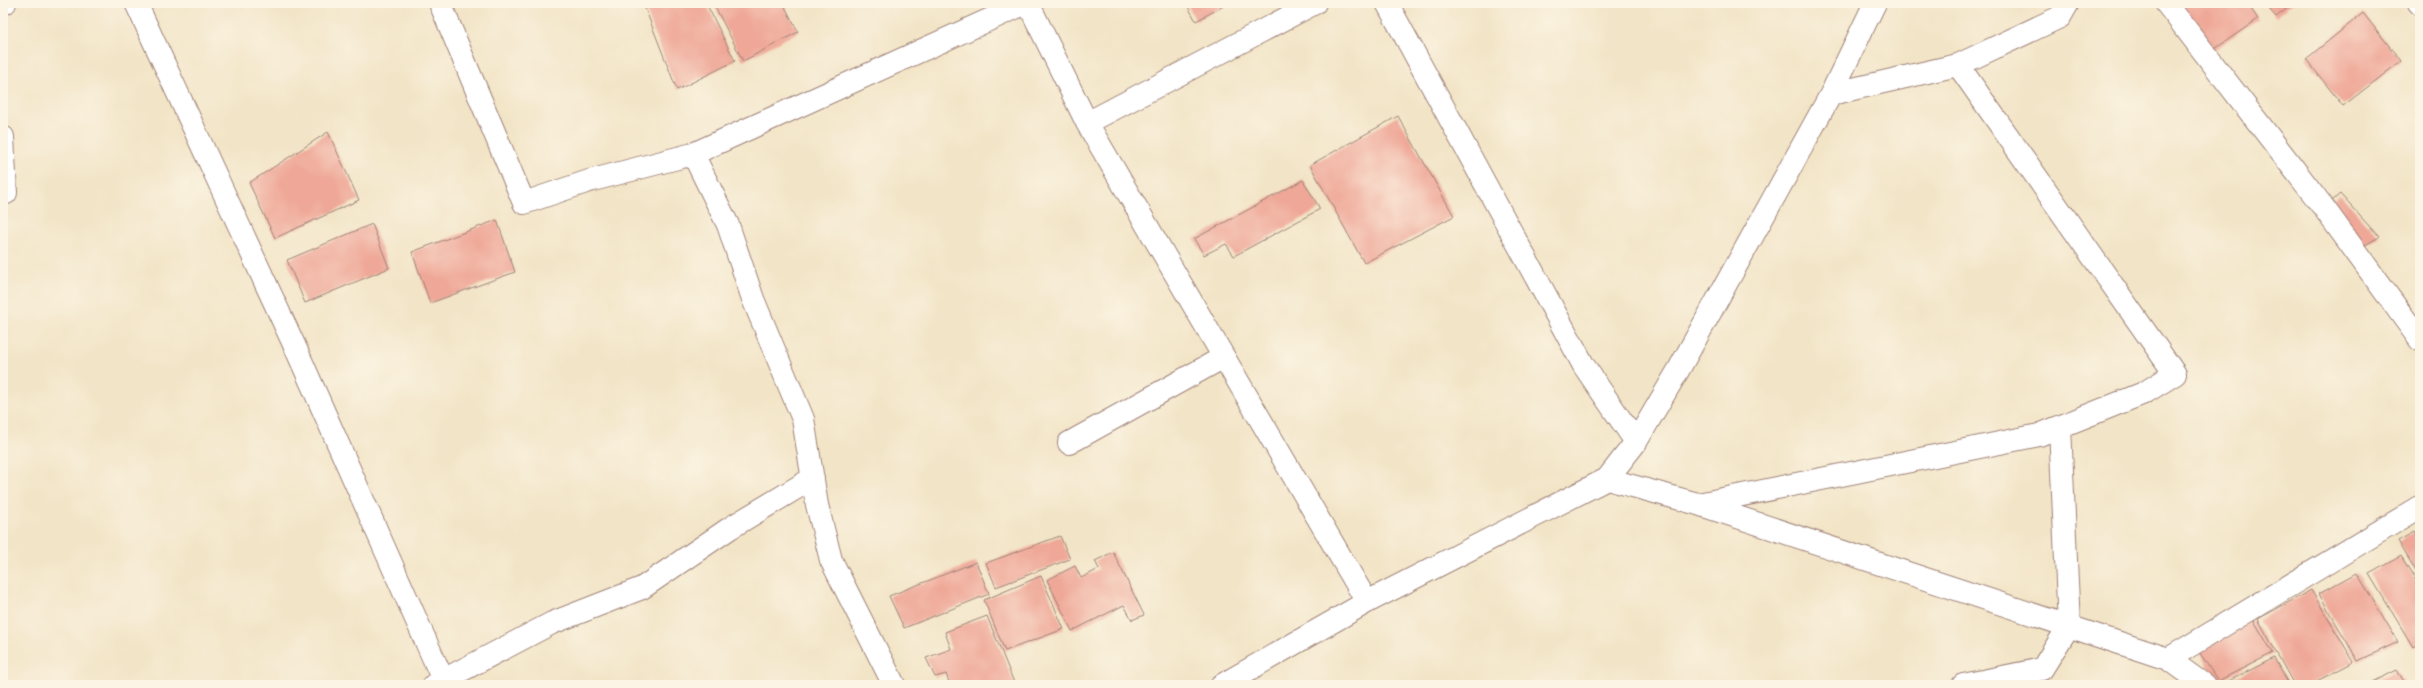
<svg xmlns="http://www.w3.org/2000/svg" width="2423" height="688" font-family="Delius,sans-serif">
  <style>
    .building { fill: #efa797 }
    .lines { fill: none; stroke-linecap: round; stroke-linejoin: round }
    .minor-casing { stroke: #9e8278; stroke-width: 24 }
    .minor { stroke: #fff; stroke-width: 22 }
  </style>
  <rect width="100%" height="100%" fill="#fcf5e5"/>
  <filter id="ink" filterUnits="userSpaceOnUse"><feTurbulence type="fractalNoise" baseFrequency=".025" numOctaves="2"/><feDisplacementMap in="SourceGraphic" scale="8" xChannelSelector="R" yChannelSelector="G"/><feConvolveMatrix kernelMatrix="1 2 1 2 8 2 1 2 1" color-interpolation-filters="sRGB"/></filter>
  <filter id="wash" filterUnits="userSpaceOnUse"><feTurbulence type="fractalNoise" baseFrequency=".012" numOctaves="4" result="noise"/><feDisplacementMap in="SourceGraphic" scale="16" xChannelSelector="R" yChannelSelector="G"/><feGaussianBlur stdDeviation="0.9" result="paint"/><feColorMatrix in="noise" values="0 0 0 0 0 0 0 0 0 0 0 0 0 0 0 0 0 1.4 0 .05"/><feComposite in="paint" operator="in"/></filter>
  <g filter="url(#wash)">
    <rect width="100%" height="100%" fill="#f2e4c6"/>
    <g id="blocks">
      <!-- building -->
      <path class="building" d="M643,3h63l29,58 -58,29z
        M713,3h70l15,29 -55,29z
        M1186,3h43l-33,18z
        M2170,3h77l11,16 -52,36z
        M2264,3h30l-18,14z
        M2363,13l38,48 -58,45 -37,-47z
        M1398,116l56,100 -90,47 -54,-98z
        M328,132l31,68 -84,38 -26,-55z
        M1303,180l17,29 -86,47 -8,-12 -22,11 -10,-16z
        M2340,194l39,43 -19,11 -36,-40z
        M497,220l18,52 -85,31 -18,-51z
        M372,224l17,44 -84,35 -18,-43z
        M2414,532l6,10v36l-22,-37z
        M1060,536l10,23 -74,28 -10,-24z
        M1113,552l31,63 -12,5 -8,-15 -52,26 -25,-51 28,-14 6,12 18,-9 -4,-8z
        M2401,556l19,31v56l-7,4 -44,-73z
        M976,562l13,32 -85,34 -15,-32z
        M2357,573l41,69 -40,19 -39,-67z
        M1041,576l23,53 -59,22 -21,-51z
        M2311,590l43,72 -45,23h-15l-36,-66z
        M2250,614l23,39 -55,28 -22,-34z
        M987,616l28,69h-65l-4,-11 -11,3 -9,-19 25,-9 -6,-17z
        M2274,658l15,27 -66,-1z
        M2397,670l9,15h-39z"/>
    </g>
  </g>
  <g filter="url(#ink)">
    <use href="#blocks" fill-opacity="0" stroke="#9e8278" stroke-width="1"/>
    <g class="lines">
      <defs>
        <path id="minor" d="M136,3l160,346 147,331
          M440,3l84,200 65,-22 104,-27 35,71 25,74 50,120 14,86 14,55 63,125
          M1028,3l59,120
          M1315,3l-228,120 280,479
          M1387,3l197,363 52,76
          M2166,3l158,205 96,132
          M2419,3l1,1
          M3,4l2,-1
          M1831,94l127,-29 102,-48 8,-14
          M3,137l3,56 -3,1
          M693,154l333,-151
          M1069,443l155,-86
          M1607,479l91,25 470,155 36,26
          M1698,504l341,-69 105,-42 31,-19 -217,-309
          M2168,659l252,-152
          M434,685l118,-62 90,-35 88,-60 83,-50
          M1222,685l145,-83 240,-123 29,-37 43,-73 152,-275 44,-91
          M1963,685l79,-16 27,-43 -9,-199"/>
      </defs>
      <!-- minor casing -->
      <use href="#minor" class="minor-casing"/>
      <!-- minor -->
      <use href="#minor" class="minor"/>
    </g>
  </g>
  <!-- margin -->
  <rect width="2423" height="688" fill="none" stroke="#fcf5e5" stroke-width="16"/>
</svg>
